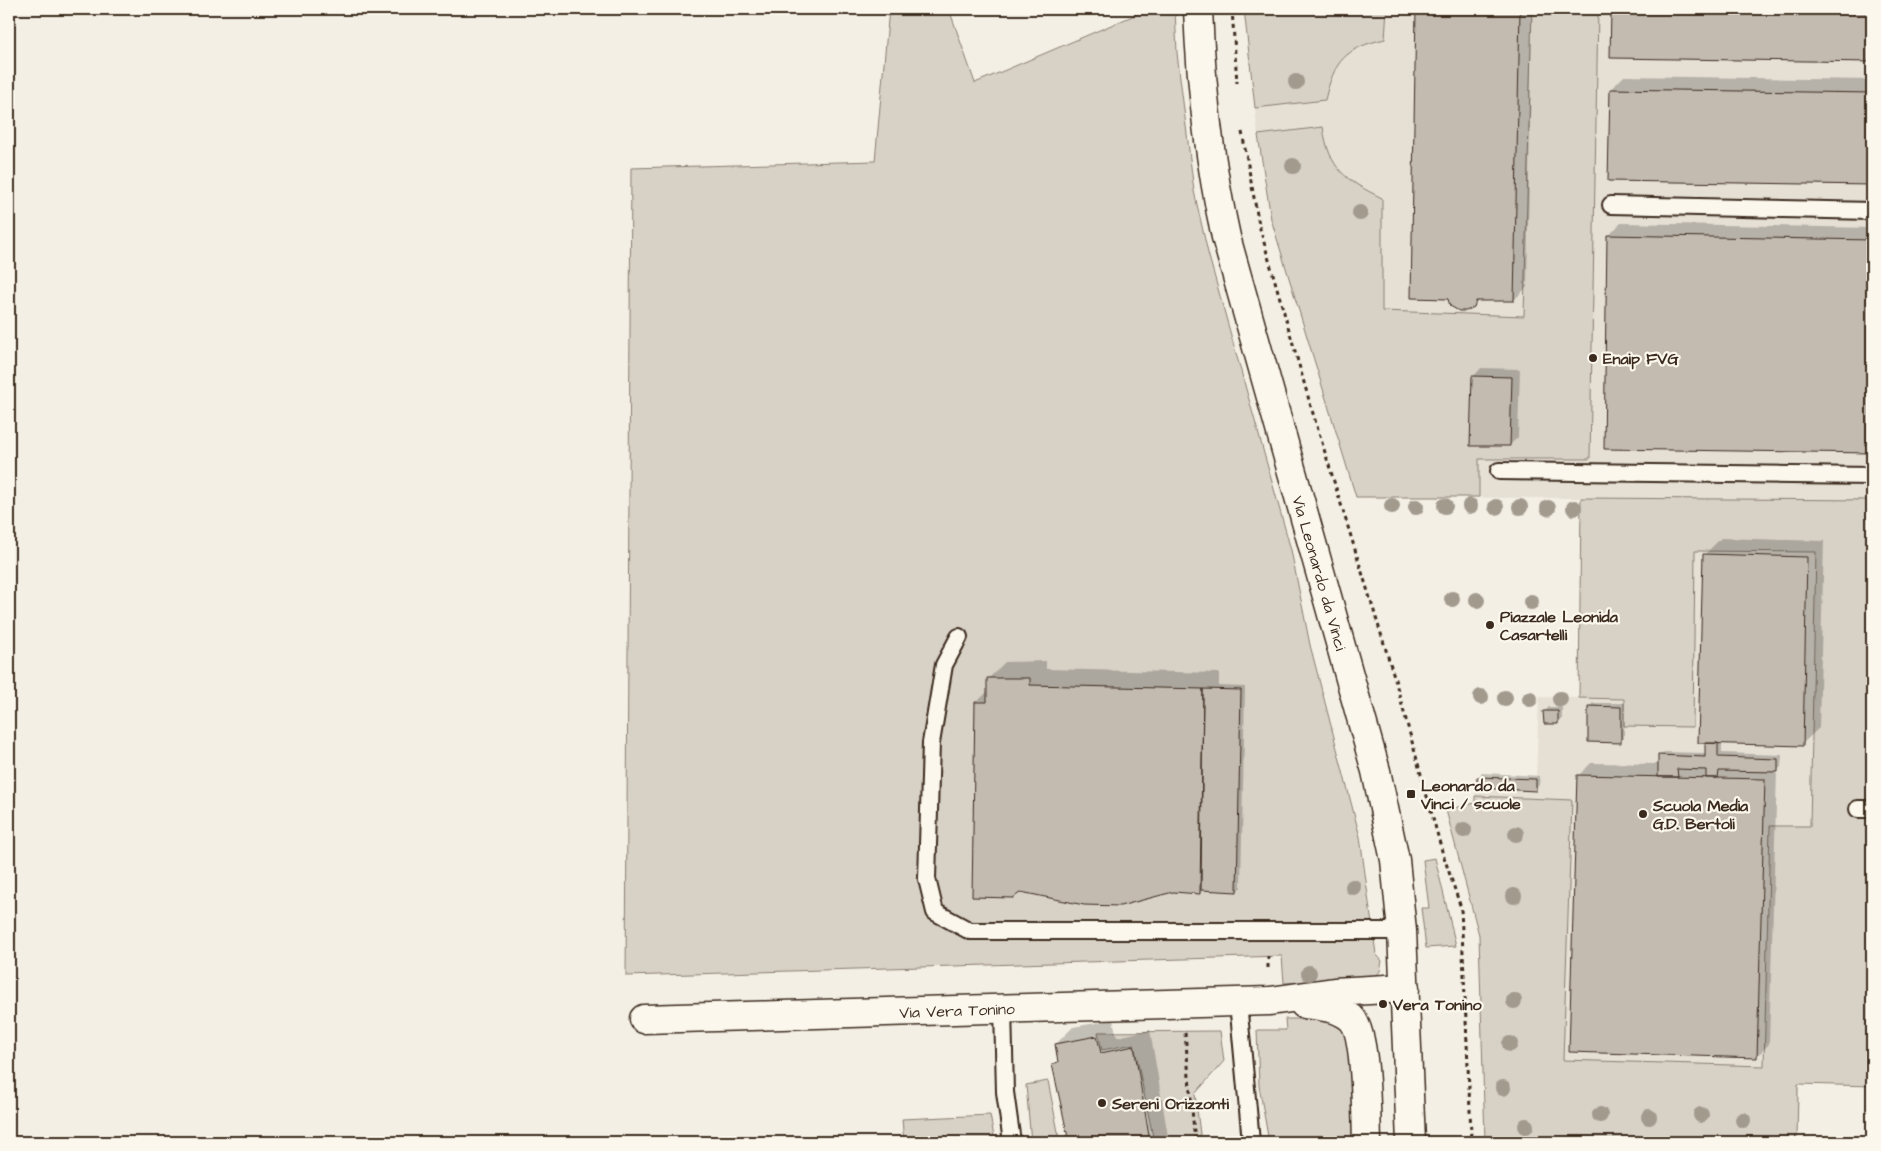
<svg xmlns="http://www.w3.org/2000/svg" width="1881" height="1151" font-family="'Architects Daughter',sans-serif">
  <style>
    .built { fill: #e5dfd4 }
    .green { fill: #d8d1c6; stroke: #8a7e72 }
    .shadow { fill: #0003 }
    .building { fill: #c3bbb0; stroke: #3b2a1e }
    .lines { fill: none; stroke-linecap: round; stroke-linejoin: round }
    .lane-casing { stroke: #3b2a1e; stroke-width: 20 }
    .street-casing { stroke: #3b2a1e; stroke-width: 31 }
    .secondary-casing { stroke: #3b2a1e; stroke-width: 31 }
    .path { stroke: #3b2a1e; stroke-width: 3; stroke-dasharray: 4 4; stroke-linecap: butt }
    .lane { stroke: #fbf7ec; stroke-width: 16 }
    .street { stroke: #fbf7ec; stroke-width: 28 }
    .secondary { stroke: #fbf7ec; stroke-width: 28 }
    .tree { fill: #a39a8e }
    .poi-dot { fill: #3b2a1e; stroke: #fbf7ec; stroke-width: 2 }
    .labels { text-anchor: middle; stroke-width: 4.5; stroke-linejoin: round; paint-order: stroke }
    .poi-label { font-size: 16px; font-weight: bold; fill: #3b2a1e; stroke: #fbf7ec; text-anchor: start }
    .street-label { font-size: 16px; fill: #3b2a1e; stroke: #fbf7ec }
  </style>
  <rect width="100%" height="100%" fill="#f3efe4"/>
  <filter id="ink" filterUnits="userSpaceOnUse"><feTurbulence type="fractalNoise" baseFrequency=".02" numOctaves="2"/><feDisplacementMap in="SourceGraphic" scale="10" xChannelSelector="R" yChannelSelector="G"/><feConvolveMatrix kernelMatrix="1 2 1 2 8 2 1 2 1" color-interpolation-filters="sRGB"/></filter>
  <g filter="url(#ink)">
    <!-- built -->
    <path class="built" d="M1244,9h628v491h-55l-7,326 -13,316h-312l-10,-365 61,2 3,-82 40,1 2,-200 -225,-1 -85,-278 -13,-84z"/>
    <!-- green -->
    <path class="green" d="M889,9h60l26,74 174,-74h26l2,44 17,138 14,62 83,297 19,95 50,192 16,117 6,7 -2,10 -7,9 -89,3 -2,-27 -656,20 5,-808 244,-7z
      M1244,9h143l-2,30c-40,9 -51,22 -60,61l-70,8z
      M1532,9h66l-8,450h-111v38h-123l-85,-278 -13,-84 65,-8c6,42 22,53 59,71v113l142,5z
      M1581,498l291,2v586l-74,-2 -1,58h-312l-6,-207 -33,-125 29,-7v-7l97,4 -9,260 201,6 6,-240h40l6,-274 -121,-1 -2,176 -69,-1v-27l-45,-1z
      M1435,858l21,88 -30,2 -5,-40h8l-6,-48z
      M1285,1019h30l18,4 13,9 5,16 6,94h-88l-10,-56 -2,-56h29z
      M1220,1031l4,30 -29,33 6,48h-47l-20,-98 -32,6 -4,-18z
      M1048,1081l12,61h-29l-5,-57z
      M990,1115l5,27h-91l-2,-23z"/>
    <!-- shadow -->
    <path class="shadow" d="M1418,9h114l-5,278 -13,13h-35l-6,6 -24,-9h-36z
      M1612,9h260v51l-260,-4z
      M1624,76l248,4v104l-263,-4 2,-91z
      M1621,223l251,5v224l-267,-4 3,-212z
      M1481,368l39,1 -2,68 -8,8 -37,-68z
      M1721,538l103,3 -5,187 -17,16 -80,-2v11l60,2 -1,12 -4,4 -8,273 -13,13 -178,-281 13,-13 68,1 1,-8 4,-4 42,1 -2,-198z
      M1046,661v8l173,4v13l26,1 -4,200 -4,4 -34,-2 -3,4 -224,-190 13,-13v-12l16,-16z
      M1593,703h32l-1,35 -4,4 -31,-35z
      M1549,707h13v12l-4,4 -13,-12z
      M1482,773l58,3 -1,9 -4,4 -57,-12z
      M1113,1020l4,17 33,-7 19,112h-98l-17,-78 5,-5 -3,-15 17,-17z"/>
    <!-- building -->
    <path class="building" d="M1416,9h104l-6,292h-38l-2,6 -8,4h-7l-9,-5 -2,-7 -37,-1z
      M1611,9h261v53l-262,-4z
      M1610,89l262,4v92l-264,-4z
      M1607,235l265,5v213l-268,-4z
      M1472,376l40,1 -2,69h-40z
      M1703,554l104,3 -4,189 -105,-3z
      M987,678h43v7l173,4 -3,205 -27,-2 -53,14 -36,-1 -63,-13 -8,6 -41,-1 3,-195h12z
      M1203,689l38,1 -4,202 -36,-2z
      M1588,706l33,1v36l-33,-1z
      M1543,711h15v13h-14z
      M1705,743h13v14l60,2v13l-59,-1 -1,7h-12v-8l-29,-1 1,8h-20v-22l47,2z
      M1577,775l188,4 -8,279 -188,-6z
      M1477,777l59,2v12l-59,-3z
      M1097,1036l4,17 33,-7 16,96h-81l-17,-78 6,-2 -3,-18z"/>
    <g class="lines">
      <defs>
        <path id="lane" d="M1611,205l261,6
          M1499,471l373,5
          M959,637l-15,28 -13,78 -4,136 8,33 35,19h432
          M1858,809h14
          M1238,1002l13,140
          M1003,1008l2,84 7,50"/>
        <path id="street" d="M1304,1004c16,2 34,3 47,14 16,15 15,100 16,124
          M644,1019l626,-18 64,-9 71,-4"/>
        <path id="secondary" d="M1198,9c3,77 11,152 28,228l150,534 19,89 7,71 9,211"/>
      </defs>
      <!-- lane casing -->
      <use href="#lane" class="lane-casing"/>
      <!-- street casing -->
      <use href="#street" class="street-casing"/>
      <!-- secondary casing -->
      <use href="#secondary" class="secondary-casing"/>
      <!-- path -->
      <path class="path" d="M1232,9l5,74
        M1242,132l17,93 52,182 83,269 48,175 19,57 10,225 -2,9
        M1268,956v14
        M1185,1033l10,109"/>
      <!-- lane -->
      <use href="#lane" class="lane"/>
      <!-- street -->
      <use href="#street" class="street"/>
      <!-- secondary -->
      <use href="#secondary" class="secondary"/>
    </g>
    <!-- trees -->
    <g class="tree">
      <circle cx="1296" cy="82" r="8"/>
      <circle cx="1293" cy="166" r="8"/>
      <circle cx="1360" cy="213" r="8"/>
      <circle cx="1392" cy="506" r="8"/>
      <circle cx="1445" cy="506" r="8"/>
      <circle cx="1470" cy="506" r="8"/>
      <circle cx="1416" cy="507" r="8"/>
      <circle cx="1496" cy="507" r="8"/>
      <circle cx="1520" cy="507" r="8"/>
      <circle cx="1548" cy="508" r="8"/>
      <circle cx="1574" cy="508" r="8"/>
      <circle cx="1452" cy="599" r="8"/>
      <circle cx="1477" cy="600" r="8"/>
      <circle cx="1531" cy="602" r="8"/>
      <circle cx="1481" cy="697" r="8"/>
      <circle cx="1505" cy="698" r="8"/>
      <circle cx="1530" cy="699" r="8"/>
      <circle cx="1560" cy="699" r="8"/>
      <circle cx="1464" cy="830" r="8"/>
      <circle cx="1516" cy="834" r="8"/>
      <circle cx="1353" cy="887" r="8"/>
      <circle cx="1514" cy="896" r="8"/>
      <circle cx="1309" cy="973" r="8"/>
      <circle cx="1514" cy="1001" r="8"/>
      <circle cx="1510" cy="1044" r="8"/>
      <circle cx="1503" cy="1088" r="8"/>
      <circle cx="1600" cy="1115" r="8"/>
      <circle cx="1701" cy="1115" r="8"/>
      <circle cx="1649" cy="1117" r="8"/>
      <circle cx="1743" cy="1120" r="8"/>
      <circle cx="1526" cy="1126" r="8"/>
    </g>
  </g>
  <!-- markers -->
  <g class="poi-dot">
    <circle cx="1593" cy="358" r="5"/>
    <circle cx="1490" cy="625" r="5"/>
    <rect x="1406" y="789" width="10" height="10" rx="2.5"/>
    <circle cx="1643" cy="814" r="5"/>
    <circle cx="1383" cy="1004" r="5"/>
    <circle cx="1102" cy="1103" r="5"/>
  </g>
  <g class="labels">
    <!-- poi labels -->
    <g class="poi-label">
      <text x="1603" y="364">Enaip FVG</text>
      <text x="1500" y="622">Piazzale Leonida<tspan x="1500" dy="18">Casartelli</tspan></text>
      <text x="1421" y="791">Leonardo da<tspan x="1421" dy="18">Vinci / scuole</tspan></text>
      <text x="1653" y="811">Scuola Media<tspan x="1653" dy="18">G.D. Bertoli</tspan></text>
      <text x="1393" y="1010">Vera Tonino</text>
      <text x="1112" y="1109">Sereni Orizzonti</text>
    </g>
    <!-- street labels -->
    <g class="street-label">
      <text transform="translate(1320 573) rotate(74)" y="6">Via Leonardo da Vinci</text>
      <text transform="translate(957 1010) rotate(-2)" y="6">Via Vera Tonino</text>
    </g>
  </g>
  <!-- margin -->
  <rect width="1881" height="1151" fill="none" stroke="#fbf7ec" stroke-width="30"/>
  <rect x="15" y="15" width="1851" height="1121" fill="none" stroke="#3b2a1e" stroke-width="2" filter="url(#ink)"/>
</svg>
